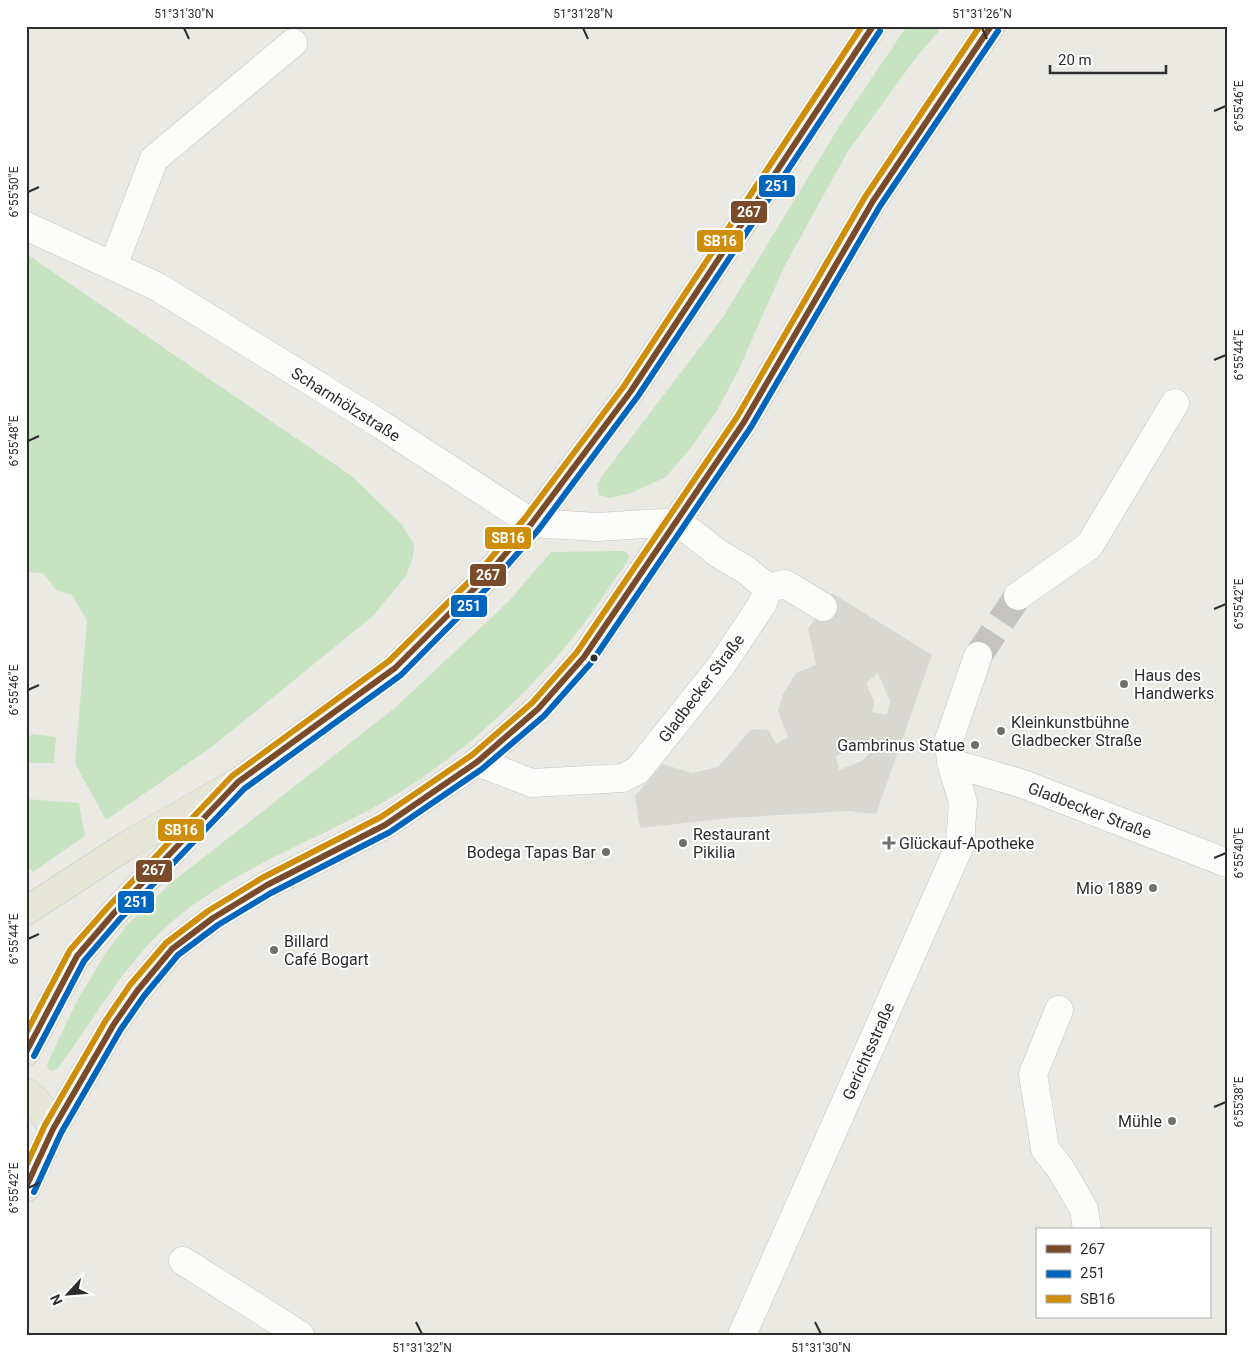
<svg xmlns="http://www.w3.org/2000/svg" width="1253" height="1361" font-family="Roboto,sans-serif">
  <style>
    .green { fill: #c8e3c1 }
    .plaza { fill: #d8d7d2; fill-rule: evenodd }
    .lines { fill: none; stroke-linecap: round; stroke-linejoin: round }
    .minor-tunnel { stroke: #c4c3bf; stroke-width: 28; stroke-dasharray: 28 14; stroke-linecap: butt }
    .minor-casing { stroke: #c4c4c4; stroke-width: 29 }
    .major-casing { stroke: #c6c5c3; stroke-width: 29 }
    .minor { stroke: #fcfcfb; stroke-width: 28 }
    .major { stroke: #e6e6d7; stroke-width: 28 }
    .bus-1-casing { stroke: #fff; stroke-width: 10 }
    .bus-2-casing { stroke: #fff; stroke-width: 10 }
    .bus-3-casing { stroke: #fff; stroke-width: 10 }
    .bus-1 { stroke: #7a4b2a; stroke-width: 6 }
    .bus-2 { stroke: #0065bd; stroke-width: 6 }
    .bus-3 { stroke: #cf8e09; stroke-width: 6 }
    .ticks { fill: none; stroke: #2d2d2d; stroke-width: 2 }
    .bus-dot { fill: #2d2d2d; stroke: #fff; stroke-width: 2 }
    .poi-dot { fill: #6f6f6d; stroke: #fff; stroke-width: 2 }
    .labels { text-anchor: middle; stroke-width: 4; stroke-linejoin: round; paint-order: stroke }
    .street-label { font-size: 16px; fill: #2d2d2d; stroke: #fff }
    .poi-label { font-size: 16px; fill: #2d2d2d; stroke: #fff; text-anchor: start }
    .line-badge { stroke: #fff; stroke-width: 2 }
    .badge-label { font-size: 14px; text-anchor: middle; font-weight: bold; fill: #fff }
    .neatline { fill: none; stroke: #2d2d2d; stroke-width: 2 }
    .ticks-label { font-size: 12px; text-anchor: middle; fill: #2d2d2d }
  </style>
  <rect width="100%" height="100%" fill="#eae9e4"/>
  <!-- green -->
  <path class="green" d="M907,26h36l-28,33 -67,92 -64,116 -46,104 -22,41 -23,33 -27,32 -35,16 -22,5 -10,-3 -2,-10 5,-9 121,-159 119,-195z
    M28,255l325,222 49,48 12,19 -1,13 -7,19 -33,40 -160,130 -107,74 -31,-57 12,-142 -15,-26 -16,-5 -13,-17 -17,-1v-312z
    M622,551l5,1 2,5 -2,5c-15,21 -29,43 -45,64 -48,63 -122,131 -190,171 -71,42 -154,69 -217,122 -50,42 -79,98 -117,149l-6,3 -4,-2 -1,-5 30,-63 30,-50 20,-26 44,-42 225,-176 113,-106 42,-49z
    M32,734l24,3 -2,26h-28v-22z
    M26,799l53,4 6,33 -52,36 -7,-7z"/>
  <!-- plaza -->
  <path class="plaza" d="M832,593l100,62 -56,159 -28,-3 -118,7 -90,10 -5,-32 27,-32 30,9 26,-6 33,-38 17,1 8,14 12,-7 -10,-27 5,-16 13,-21 20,-8 -8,-36zM878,673l12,28 -3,14 -15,-3 2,-11 -8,-18zM861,740l15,7 -14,14 -23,9 -3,-14 17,-7z"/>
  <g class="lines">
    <!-- minor-tunnel -->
    <path class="minor-tunnel" d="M978,656l40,-60"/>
    <defs>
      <path id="minor" d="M26,226l132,61 222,137 152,99 66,4 80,-5 41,32 27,16 22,18
        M113,266l41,-107 139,-116
        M768,588l17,-4 38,23
        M1018,596l71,-50 86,-143
        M477,762l55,21 91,-5 15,-8 83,-104 42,-63 5,-15
        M951,763l72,21 204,79
        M1059,1010l-26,64 12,75 15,19 24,41 3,21
        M183,1261l117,74
        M742,1335l218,-490 3,-43 -12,-39 -2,-23 29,-84"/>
      <path id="major" d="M26,911l103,-67 109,-62 157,-114 89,-89 48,-56 99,-132 242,-365
        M26,1052l51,-96 37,-43 104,-110
        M26,1092l10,8 17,29
        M26,1188l27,-59 61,-105 23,-33 35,-42 41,-31 54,-33 118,-60 92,-63 61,-53 46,-52 160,-235 129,-221 118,-175"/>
    </defs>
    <!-- minor casing -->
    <use href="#minor" class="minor-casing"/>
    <!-- major casing -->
    <use href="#major" class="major-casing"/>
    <!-- minor -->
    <use href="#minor" class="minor"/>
    <!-- major -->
    <use href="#major" class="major"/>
    <defs>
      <path id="bus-1" d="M26,1052l51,-96 37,-43 124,-131 157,-114 89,-89 48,-56 99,-132 242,-365
        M26,1187l27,-58 61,-105 23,-33 35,-42 41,-31 54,-33 118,-60 92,-63 61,-53 46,-52 160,-235 129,-221 118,-175"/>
      <path id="bus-2" d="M34,1056l50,-95 36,-42 124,-130 157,-114 89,-90 49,-56 99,-133 242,-365
        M34,1192l27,-59 60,-104 23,-33 34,-41 40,-30 53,-32 119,-61 92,-63 62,-53 47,-53 160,-236 129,-221 118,-175"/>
      <path id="bus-3" d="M26,1033l44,-83 38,-43 124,-131 157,-115 89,-88 47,-55 99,-132 238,-360
        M26,1166l19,-41 61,-105 24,-35 36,-42 42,-32 54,-33 119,-61 91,-62 60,-52 45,-51 160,-235 128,-220 115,-171"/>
    </defs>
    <!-- bus-1 casing -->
    <use href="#bus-1" class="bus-1-casing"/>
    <!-- bus-2 casing -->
    <use href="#bus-2" class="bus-2-casing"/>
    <!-- bus-3 casing -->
    <use href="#bus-3" class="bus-3-casing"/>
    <!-- bus-1 -->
    <use href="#bus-1" class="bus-1"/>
    <!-- bus-2 -->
    <use href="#bus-2" class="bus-2"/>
    <!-- bus-3 -->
    <use href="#bus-3" class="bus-3"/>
  </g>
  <!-- ticks -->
  <path class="ticks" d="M184,28l5,11M583,28l5,11M982,28l5,11M1214,111l12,-5M28,192l11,-5M1214,360l12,-5M28,441l11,-5M1214,609l12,-5M28,690l11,-5M1214,858l12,-5M28,939l11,-5M1214,1107l12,-5M28,1188l11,-5M416,1322l6,12M815,1322l6,12"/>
  <!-- markers -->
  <circle class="bus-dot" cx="594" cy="658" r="4.5"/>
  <g class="poi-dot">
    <circle cx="1124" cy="684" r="5"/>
    <circle cx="1001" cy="731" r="5"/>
    <circle cx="975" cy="745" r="5"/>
    <circle cx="683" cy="843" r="5"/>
    <path d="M886.5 835.5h5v5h5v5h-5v5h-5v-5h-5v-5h5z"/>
    <circle cx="606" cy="852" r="5"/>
    <circle cx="1153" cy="888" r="5"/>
    <circle cx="274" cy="950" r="5"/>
    <circle cx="1172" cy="1121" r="5"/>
  </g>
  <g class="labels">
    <!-- street labels -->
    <g class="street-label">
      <text transform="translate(346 404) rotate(32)" y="6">Scharnhölzstraße</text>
      <text transform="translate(701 688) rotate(-53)" y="6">Gladbecker Straße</text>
      <text transform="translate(1090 810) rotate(21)" y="6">Gladbecker Straße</text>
      <text transform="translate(868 1051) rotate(-66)" y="6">Gerichtsstraße</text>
    </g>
    <!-- poi labels -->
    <g class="poi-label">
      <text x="1134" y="681">Haus des<tspan x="1134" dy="18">Handwerks</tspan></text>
      <text x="1011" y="728">Kleinkunstbühne<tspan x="1011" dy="18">Gladbecker Straße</tspan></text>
      <text x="965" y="751" text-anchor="end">Gambrinus Statue</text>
      <text x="693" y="840">Restaurant<tspan x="693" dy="18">Pikilia</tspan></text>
      <text x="899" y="849">Glückauf-Apotheke</text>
      <text x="596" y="858" text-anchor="end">Bodega Tapas Bar</text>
      <text x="1143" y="894" text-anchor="end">Mio 1889</text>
      <text x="284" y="947">Billard<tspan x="284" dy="18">Café Bogart</tspan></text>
      <text x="1162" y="1127" text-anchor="end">Mühle</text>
    </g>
  </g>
  <g class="line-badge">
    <rect x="758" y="174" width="38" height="24" rx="5" fill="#0065bd"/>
    <rect x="730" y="200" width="38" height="24" rx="5" fill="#7a4b2a"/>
    <rect x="696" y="229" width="48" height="24" rx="5" fill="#cf8e09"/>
    <rect x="484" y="526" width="48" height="24" rx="5" fill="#cf8e09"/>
    <rect x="469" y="563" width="38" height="24" rx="5" fill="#7a4b2a"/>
    <rect x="450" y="594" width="38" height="24" rx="5" fill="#0065bd"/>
    <rect x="157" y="818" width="48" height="24" rx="5" fill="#cf8e09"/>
    <rect x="135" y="859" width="38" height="24" rx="5" fill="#7a4b2a"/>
    <rect x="117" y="890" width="38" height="24" rx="5" fill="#0065bd"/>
  </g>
  <g class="badge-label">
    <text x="777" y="191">251</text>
    <text x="749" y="217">267</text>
    <text x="720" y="246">SB16</text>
    <text x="508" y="543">SB16</text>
    <text x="488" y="580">267</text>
    <text x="469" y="611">251</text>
    <text x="181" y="835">SB16</text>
    <text x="154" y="875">267</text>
    <text x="136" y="907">251</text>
  </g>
  <!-- border -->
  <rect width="1253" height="1361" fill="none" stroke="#ffffff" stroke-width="55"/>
  <!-- legend -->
  <rect x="1036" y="1228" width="175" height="90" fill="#ffffff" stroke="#ababab"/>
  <rect x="1046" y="1245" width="25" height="8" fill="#7a4b2a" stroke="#ababab"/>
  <text x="1080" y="1254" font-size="15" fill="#2d2d2d">267</text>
  <rect x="1046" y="1270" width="25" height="8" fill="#0065bd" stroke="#ababab"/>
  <text x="1080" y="1278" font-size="15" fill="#2d2d2d">251</text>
  <rect x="1046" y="1295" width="25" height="8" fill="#cf8e09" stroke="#ababab"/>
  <text x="1080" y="1304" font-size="15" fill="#2d2d2d">SB16</text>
  <!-- north arrow -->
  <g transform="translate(68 1294) rotate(244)" stroke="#ffffff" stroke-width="4" paint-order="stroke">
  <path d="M0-4L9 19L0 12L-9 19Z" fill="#2d2d2d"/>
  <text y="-8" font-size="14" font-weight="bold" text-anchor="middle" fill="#2d2d2d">N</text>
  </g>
  <!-- scale -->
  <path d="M1050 65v8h116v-8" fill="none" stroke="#2d2d2d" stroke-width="2.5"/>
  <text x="1058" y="65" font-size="15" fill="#2d2d2d" stroke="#ffffff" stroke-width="4" paint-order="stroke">20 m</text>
  <rect x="28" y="28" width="1198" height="1306" class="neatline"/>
  <g class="ticks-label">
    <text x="184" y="18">51°31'30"N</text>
    <text x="583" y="18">51°31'28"N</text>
    <text x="982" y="18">51°31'26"N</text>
    <text transform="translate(1239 106) rotate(-90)" y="4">6°55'46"E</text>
    <text transform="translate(14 192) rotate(-90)" y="4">6°55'50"E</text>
    <text transform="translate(1239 355) rotate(-90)" y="4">6°55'44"E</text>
    <text transform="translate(14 441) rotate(-90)" y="4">6°55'48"E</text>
    <text transform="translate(1239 604) rotate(-90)" y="4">6°55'42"E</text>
    <text transform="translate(14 690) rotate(-90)" y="4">6°55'46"E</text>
    <text transform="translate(1239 853) rotate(-90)" y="4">6°55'40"E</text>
    <text transform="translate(14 939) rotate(-90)" y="4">6°55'44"E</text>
    <text transform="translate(1239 1102) rotate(-90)" y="4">6°55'38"E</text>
    <text transform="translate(14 1188) rotate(-90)" y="4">6°55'42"E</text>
    <text x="422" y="1352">51°31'32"N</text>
    <text x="821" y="1352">51°31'30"N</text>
  </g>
</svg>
